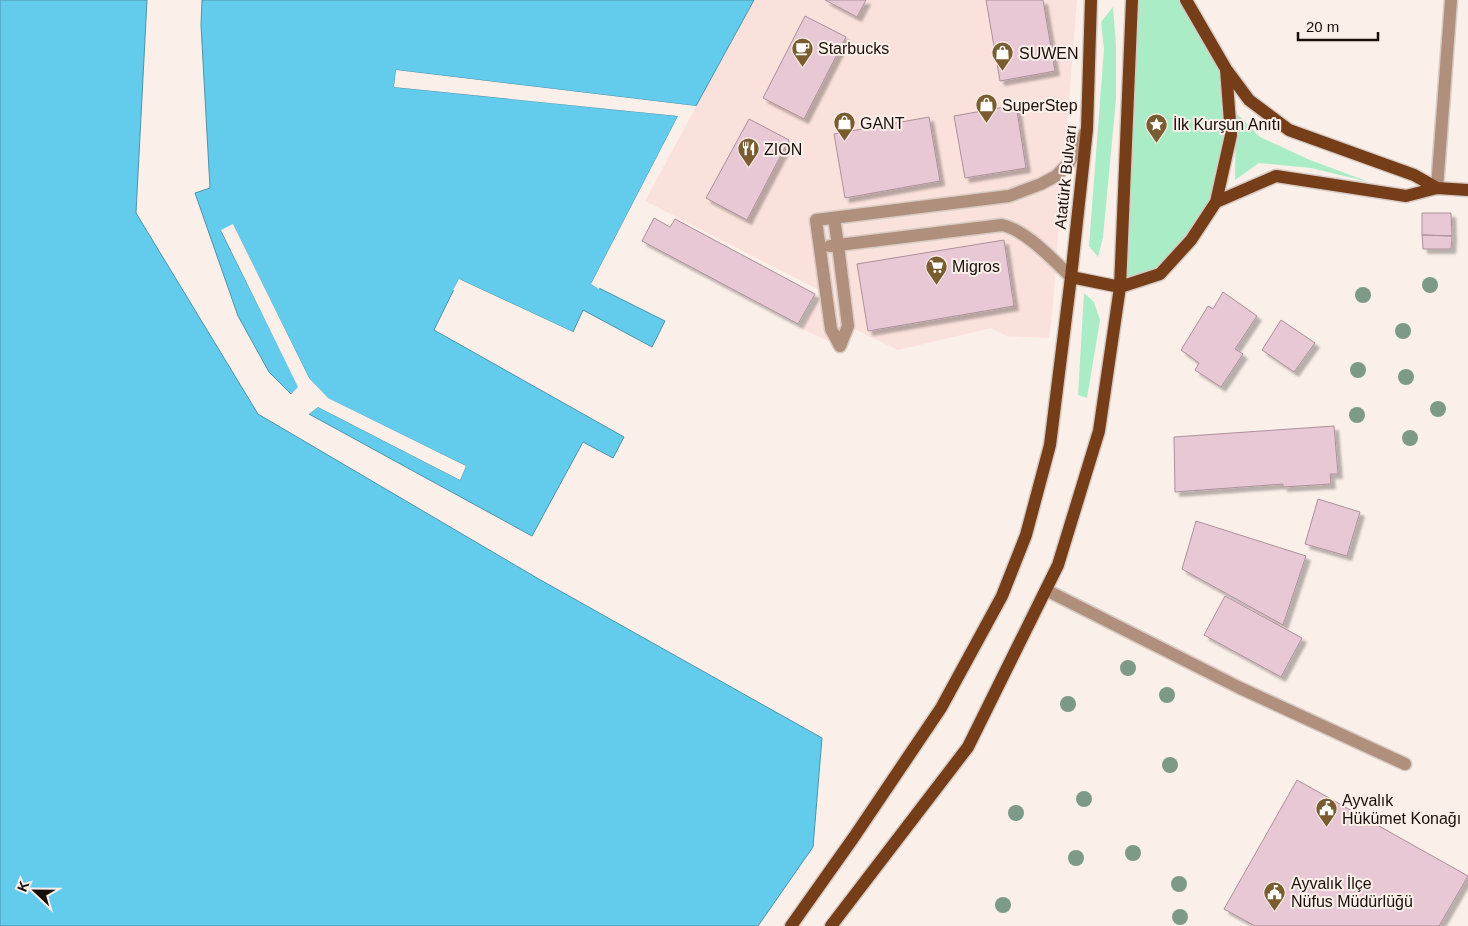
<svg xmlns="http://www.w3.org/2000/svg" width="1468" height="926" font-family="Helvetica,sans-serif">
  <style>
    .commercial { fill: #fbe1db }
    .green { fill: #aaecc6 }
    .water { fill: #63cced; stroke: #4d93a9 }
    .pier { fill: #fbefe9 }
    .building { fill: #e7c8d4; stroke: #ac909b; filter: url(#shadow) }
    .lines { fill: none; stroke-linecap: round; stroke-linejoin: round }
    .service-casing { stroke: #d7cbc5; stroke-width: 15 }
    .tertiary-casing { stroke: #d7cbc5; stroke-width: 15 }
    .primary-casing { stroke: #d7cbc5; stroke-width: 15 }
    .service { stroke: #b0907c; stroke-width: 12 }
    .tertiary { stroke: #b0907c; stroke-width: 12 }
    .primary { stroke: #753e19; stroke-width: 12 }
    .tree { fill: #7c9a87 }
    .labels { text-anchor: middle; stroke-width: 4; stroke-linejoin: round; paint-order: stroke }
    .poi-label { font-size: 16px; fill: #190f0a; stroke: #fbefe9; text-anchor: start }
    .street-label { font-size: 16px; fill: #190f0a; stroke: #fbefe9 }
  </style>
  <defs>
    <filter id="shadow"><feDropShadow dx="4.5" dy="4.5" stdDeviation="1" flood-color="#0004"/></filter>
  </defs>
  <rect width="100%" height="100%" fill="#fbefe9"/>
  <!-- commercial -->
  <path class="commercial" d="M754,0h323l-25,315 -3,23 -43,-2 -15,-8 -93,22 -50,-24 -8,20 -38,-17 19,-38 -176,-90z"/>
  <!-- green -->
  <path class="green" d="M1132,0h54l40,69 5,66 -15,67 -56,72 -40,13z
    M1113,7l3,38v54l-13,138 -5,20 -9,-11 15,-197 -3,-27z
    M1236,113l24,24 50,23 59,22 -58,-14 -52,-5 -24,17z
    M1084,293l10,9 6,18 -13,78 -9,-3z"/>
  <!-- water -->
  <path class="water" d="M0,0h147l-11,213 122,201 279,164 285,160 -9,109 -55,79h-758z
    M202,0h552l-58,106 -300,-36 -2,17 284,29 -87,168 74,37 -13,26 -69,-37 -10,22 -114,-53 -25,51 190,107 -11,21 -30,-16 -51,94 -223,-122 9,-7 142,73 6,-14 -139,-68 -18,-20 -76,-153 -12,6 78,156 -8,7 -22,-22 -31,-56 -43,-123 15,-5 -9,-163z"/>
  <!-- pier -->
  <path class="pier" d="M396,70l300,36 -1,3 -297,-36 -1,12 283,29 1,3 -87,166 6,3 -1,3 -8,-5 87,-168 -284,-29z
    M233,224l76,154 19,20 138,68 -6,14 -142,-73 -9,7 -2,-2 12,-8 140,73 4,-9 -137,-68 -19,-21 -75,-151 -8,4 77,154 -1,3 -7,7 -2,-2 7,-7 -77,-157z
    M459,279l114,53 -1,2 -112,-52 -4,9 -3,-1z"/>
  <!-- building -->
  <path class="building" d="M825,0h41l-9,17z
    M986,0h57l12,71 -55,10z
    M805,16l41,21 -42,82 -41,-21z
    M1016,105l10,63 -61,10 -11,-62z
    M929,117l11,64 -95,17 -11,-64z
    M749,119l40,21 -42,80 -41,-22z
    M1422,213h29l1,23 -30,-1z
    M654,218l16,9 5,-8 140,75 -17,30 -156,-83z
    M1422,235l30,1 -1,13h-28z
    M1004,240l10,66 -146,25 -11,-67z
    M1223,292l34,24 -22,33 8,5 -22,33 -26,-17 4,-7 -18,-13 27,-44 5,3z
    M1281,320l34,23 -21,29 -32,-22z
    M1334,426l4,48h-8l1,10 -48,3v-3l-108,8 -1,-55z
    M1318,499l42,13 -13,44 -42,-12z
    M1196,521l110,35 -23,69 -101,-56z
    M1225,596l77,42 -21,39 -77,-42z
    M1297,780l171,96 -29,50h-184l-31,-17z"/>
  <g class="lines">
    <defs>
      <path id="service" d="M830,246l8,-1 -4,-27
        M840,346l-9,-17 -15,-109 193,-24 32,-12 15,-8 13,-13 17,-32
        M840,346l8,-20 -10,-81 164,-20c24,5 51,35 69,52
        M1046,590l194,98 165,76"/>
      <path id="tertiary" d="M1437,188l14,-188"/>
      <path id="primary" d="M1186,0l40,69 23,31 40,30 125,45 23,13
        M1216,202l15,-67 -5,-66
        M1071,277l49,10 40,-13 31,-34 25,-38 60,-26 130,20 31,-8 31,2
        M791,926l63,-89 87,-129 61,-112 24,-61 24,-90 21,-168 16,-148 4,-129
        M831,926l137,-179 90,-182 41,-134 21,-144 12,-287"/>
    </defs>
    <!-- service casing -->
    <use href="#service" class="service-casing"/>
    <!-- tertiary casing -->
    <use href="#tertiary" class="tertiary-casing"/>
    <!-- primary casing -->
    <use href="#primary" class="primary-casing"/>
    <!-- service -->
    <use href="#service" class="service"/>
    <!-- tertiary -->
    <use href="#tertiary" class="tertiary"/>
    <!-- primary -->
    <use href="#primary" class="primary"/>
  </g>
  <!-- trees -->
  <g class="tree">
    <circle cx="1430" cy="285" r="8"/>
    <circle cx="1363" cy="295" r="8"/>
    <circle cx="1403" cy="331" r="8"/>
    <circle cx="1358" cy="370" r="8"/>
    <circle cx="1406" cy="377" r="8"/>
    <circle cx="1438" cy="409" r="8"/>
    <circle cx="1357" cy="415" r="8"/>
    <circle cx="1410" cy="438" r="8"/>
    <circle cx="1128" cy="668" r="8"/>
    <circle cx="1167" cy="695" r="8"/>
    <circle cx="1068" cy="704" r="8"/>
    <circle cx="1170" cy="765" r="8"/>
    <circle cx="1084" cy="799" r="8"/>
    <circle cx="1016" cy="813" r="8"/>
    <circle cx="1133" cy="853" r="8"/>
    <circle cx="1076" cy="858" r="8"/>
    <circle cx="1179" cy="884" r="8"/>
    <circle cx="1003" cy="905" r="8"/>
    <circle cx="1180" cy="917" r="8"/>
  </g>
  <!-- icons -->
  <defs>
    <symbol id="cafe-pin" viewBox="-11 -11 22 30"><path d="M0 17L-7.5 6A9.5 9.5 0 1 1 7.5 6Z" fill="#795c2f" stroke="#fbefe9"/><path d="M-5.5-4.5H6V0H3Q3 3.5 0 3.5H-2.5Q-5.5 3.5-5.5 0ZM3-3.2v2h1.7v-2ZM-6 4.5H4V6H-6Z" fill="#fff"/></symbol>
    <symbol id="shop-pin" viewBox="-11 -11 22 30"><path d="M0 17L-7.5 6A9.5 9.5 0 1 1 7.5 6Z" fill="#795c2f" stroke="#fbefe9"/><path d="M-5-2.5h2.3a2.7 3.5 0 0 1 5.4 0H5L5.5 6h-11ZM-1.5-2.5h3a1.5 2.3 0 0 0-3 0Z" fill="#fff"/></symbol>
    <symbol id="sight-pin" viewBox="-11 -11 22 30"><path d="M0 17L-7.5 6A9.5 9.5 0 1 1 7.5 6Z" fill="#795c2f" stroke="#fbefe9"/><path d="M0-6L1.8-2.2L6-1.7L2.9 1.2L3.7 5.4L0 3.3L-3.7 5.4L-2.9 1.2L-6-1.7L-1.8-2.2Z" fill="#fff"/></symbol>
    <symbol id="restaurant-pin" viewBox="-11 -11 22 30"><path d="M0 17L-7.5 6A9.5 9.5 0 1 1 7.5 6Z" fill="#795c2f" stroke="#fbefe9"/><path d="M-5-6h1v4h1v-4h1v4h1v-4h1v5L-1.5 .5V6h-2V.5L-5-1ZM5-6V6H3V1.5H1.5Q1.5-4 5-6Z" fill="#fff"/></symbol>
    <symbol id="supermarket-pin" viewBox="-11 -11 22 30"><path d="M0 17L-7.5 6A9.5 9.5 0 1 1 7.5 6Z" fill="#795c2f" stroke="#fbefe9"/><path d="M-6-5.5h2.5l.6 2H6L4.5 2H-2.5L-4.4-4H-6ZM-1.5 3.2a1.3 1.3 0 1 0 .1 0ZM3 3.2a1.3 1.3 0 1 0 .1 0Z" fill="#fff"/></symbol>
    <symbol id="civic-pin" viewBox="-11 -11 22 30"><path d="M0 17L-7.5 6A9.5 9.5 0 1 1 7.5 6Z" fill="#795c2f" stroke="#fbefe9"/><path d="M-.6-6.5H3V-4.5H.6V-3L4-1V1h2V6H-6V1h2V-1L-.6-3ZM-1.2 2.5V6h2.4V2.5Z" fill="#fff"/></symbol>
  </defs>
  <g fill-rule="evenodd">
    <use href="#cafe-pin" x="790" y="36" width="25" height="34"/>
    <use href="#shop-pin" x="990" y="40" width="25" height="34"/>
    <use href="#shop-pin" x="974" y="92" width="25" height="34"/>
    <use href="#shop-pin" x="832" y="110" width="25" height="34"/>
    <use href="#sight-pin" x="1144" y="112" width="25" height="34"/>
    <use href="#restaurant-pin" x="736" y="136" width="25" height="34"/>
    <use href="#supermarket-pin" x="924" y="254" width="25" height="34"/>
    <use href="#civic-pin" x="1314" y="796" width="25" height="34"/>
    <use href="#civic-pin" x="1262" y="880" width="25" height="34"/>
  </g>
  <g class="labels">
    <!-- poi labels -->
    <g class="poi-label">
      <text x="818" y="54">Starbucks</text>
      <text x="1019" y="59">SUWEN</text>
      <text x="1002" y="111">SuperStep</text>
      <text x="860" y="129">GANT</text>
      <text x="1173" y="130">İlk Kurşun Anıtı</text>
      <text x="764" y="155">ZION</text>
      <text x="952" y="272">Migros</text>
      <text x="1342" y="806">Ayvalık<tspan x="1342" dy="18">Hükümet Konağı</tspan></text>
      <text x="1291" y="889">Ayvalık İlçe<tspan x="1291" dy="18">Nüfus Müdürlüğü</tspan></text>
    </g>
    <!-- street labels -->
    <g class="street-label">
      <text transform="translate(1065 177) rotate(-84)" y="6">Atatürk Bulvarı</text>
    </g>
  </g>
  <!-- north arrow -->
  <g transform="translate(35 891) rotate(292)" stroke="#fbefe9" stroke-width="4" paint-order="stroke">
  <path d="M0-4L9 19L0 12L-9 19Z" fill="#190f0a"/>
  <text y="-8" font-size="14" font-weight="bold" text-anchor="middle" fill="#190f0a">K</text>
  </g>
  <!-- scale -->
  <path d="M1298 32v8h80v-8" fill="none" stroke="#190f0a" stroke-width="2.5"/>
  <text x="1306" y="32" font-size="15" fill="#190f0a" stroke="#fbefe9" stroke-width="4" paint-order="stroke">20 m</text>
</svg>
